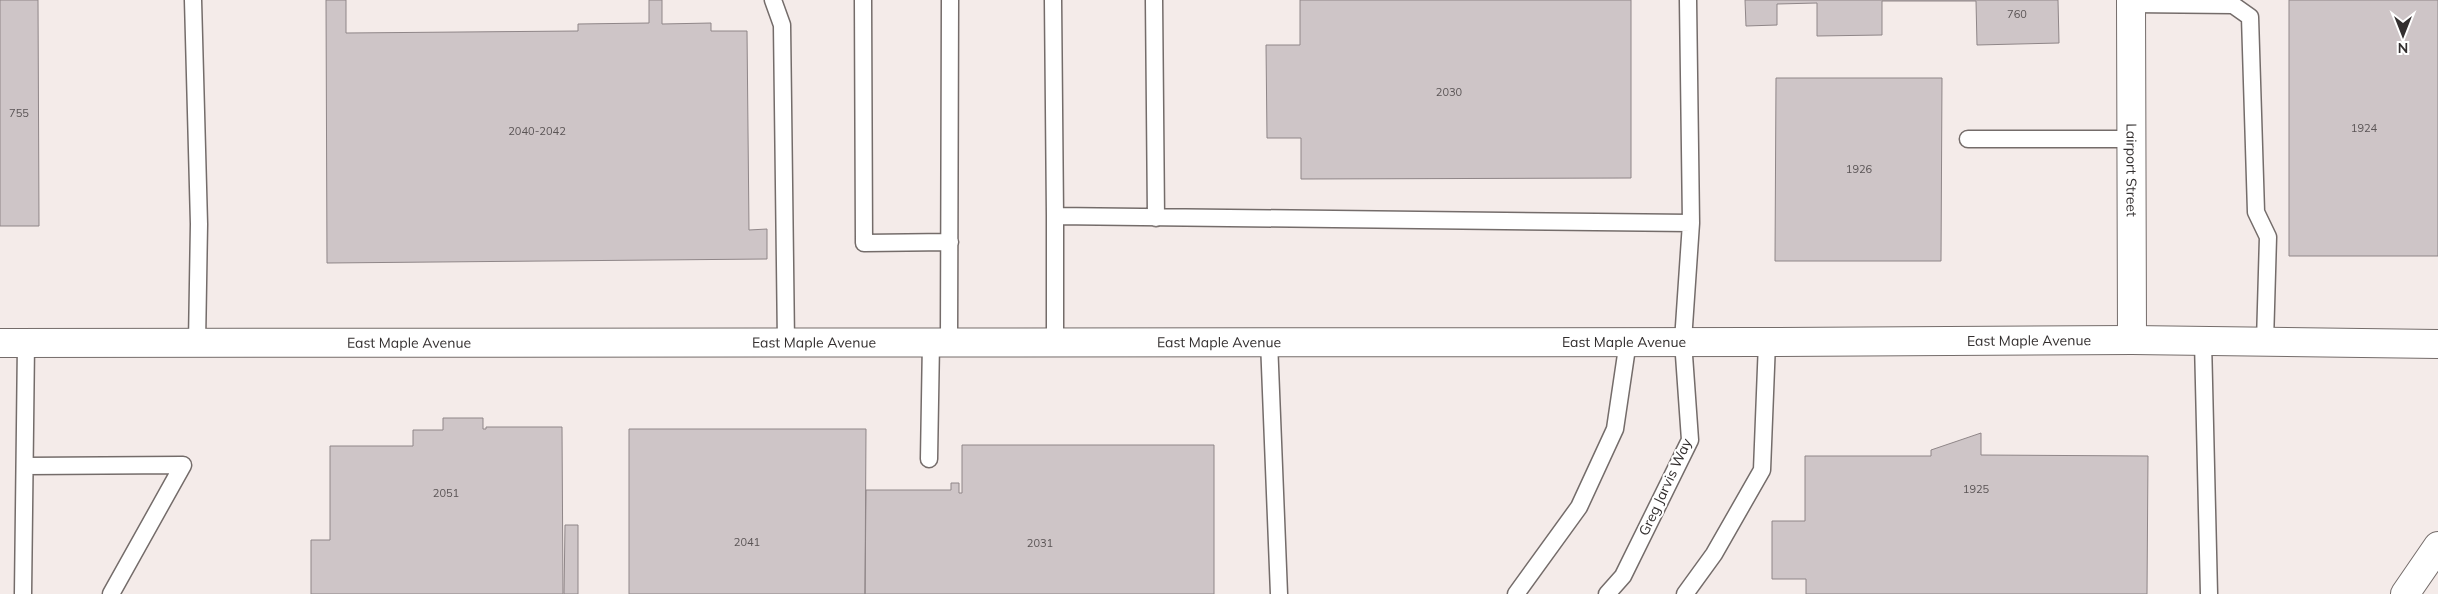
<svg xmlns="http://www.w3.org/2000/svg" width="2438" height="594" font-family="Mulish,sans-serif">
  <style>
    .building { fill: #cec5c7; stroke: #8f8688 }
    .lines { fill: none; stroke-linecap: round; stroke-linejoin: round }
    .service-casing { stroke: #746c6a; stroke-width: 19 }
    .minor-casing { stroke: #746c6a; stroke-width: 30 }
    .tertiary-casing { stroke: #746c6a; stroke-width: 30 }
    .service { stroke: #fff; stroke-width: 16 }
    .minor { stroke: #fff; stroke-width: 28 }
    .tertiary { stroke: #fff; stroke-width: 28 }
    .labels { text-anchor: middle; stroke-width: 4; stroke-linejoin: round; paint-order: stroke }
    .number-label { font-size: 11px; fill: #5a5455 }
    .street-label { font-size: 14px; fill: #332f2f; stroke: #fff }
  </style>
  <rect width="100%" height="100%" fill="#f4ebe9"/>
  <!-- building -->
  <path class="building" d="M0,0h38l1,226h-39z
    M326,0h20v33l232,-2v-7l71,-1v-23h13v24l49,-1v8h36l2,199 18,-1v30l-440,4z
    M1300,0h331v178l-330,1v-41h-34l-1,-93h34z
    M1745,0h313l1,43 -82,2 -1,-44h-94v34l-65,1v-33l-40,1v21l-31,1z
    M2289,0h149v256h-149z
    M1776,78h166l-1,183h-166z
    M443,418h40v11h3v-2h76l1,167h-252v-54h19v-94h83v-16h30z
    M629,429h237l-1,165h-236z
    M1981,433v22l167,1 -1,138h-341v-15h-34v-58h33v-65h126v-6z
    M962,445h252v149h-349l1,-104h85v-7h8v10h3z
    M565,525h13v69h-14z"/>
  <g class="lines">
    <defs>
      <path id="service" d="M193,0l6,224 -2,119
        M773,0l9,25 4,318
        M863,0l1,243 86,-1
        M1053,0l2,216 636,7 -8,118 7,99 -67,136 -16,18
        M1154,0l2,218
        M1688,0l3,223
        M2131,4l102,1 17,12 6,195 12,25 -3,105
        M1968,139h163
        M1055,216v125
        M1269,341l10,253
        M2203,341l6,253
        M949,342l1,-342
        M929,459l2,-117
        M25,466l158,-1 -72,129
        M23,594l3,-251
        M1516,594l63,-87 36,-78 13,-88
        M1685,594l29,-40 48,-84 5,-128"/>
      <path id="minor" d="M2405,594l33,-48"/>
      <g id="tertiary">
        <path id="s1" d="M2131,0l1,340"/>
        <path id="s2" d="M0,343l1767,-1 365,-2 306,4"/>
      </g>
    </defs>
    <!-- service casing -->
    <use href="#service" class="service-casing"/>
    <!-- minor casing -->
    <use href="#minor" class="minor-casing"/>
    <!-- tertiary casing -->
    <use href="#tertiary" class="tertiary-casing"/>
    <!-- service -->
    <use href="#service" class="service"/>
    <!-- minor -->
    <use href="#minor" class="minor"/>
    <!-- tertiary -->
    <use href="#tertiary" class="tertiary"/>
  </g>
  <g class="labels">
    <!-- number labels -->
    <g class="number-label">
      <text x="2017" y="18">760</text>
      <text x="1449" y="96">2030</text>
      <text x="19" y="117">755</text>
      <text x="2364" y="132">1924</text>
      <text x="537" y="135">2040-2042</text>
      <text x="1859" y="173">1926</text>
      <text x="1976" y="493">1925</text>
      <text x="446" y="497">2051</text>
      <text x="747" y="546">2041</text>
      <text x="1040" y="547">2031</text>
    </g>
    <!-- street labels -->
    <g class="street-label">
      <text dy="5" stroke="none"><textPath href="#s1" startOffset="170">Lairport Street</textPath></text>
      <text dy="5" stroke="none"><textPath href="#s2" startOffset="2029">East Maple Avenue</textPath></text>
      <text dy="5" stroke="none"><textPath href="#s2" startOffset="1219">East Maple Avenue</textPath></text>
      <text dy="5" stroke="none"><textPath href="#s2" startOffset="1624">East Maple Avenue</textPath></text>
      <text dy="5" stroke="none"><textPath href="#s2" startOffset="814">East Maple Avenue</textPath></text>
      <text dy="5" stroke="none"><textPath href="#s2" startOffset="409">East Maple Avenue</textPath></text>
      <text transform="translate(1665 487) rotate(-65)" y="5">Greg Jarvis Way</text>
    </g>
  </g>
  <!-- north arrow -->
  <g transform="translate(2403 35) rotate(180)" stroke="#ffffff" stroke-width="4" paint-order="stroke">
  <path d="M0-4L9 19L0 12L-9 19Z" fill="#332f2f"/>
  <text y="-8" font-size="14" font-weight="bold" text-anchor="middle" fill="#332f2f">N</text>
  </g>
</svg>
